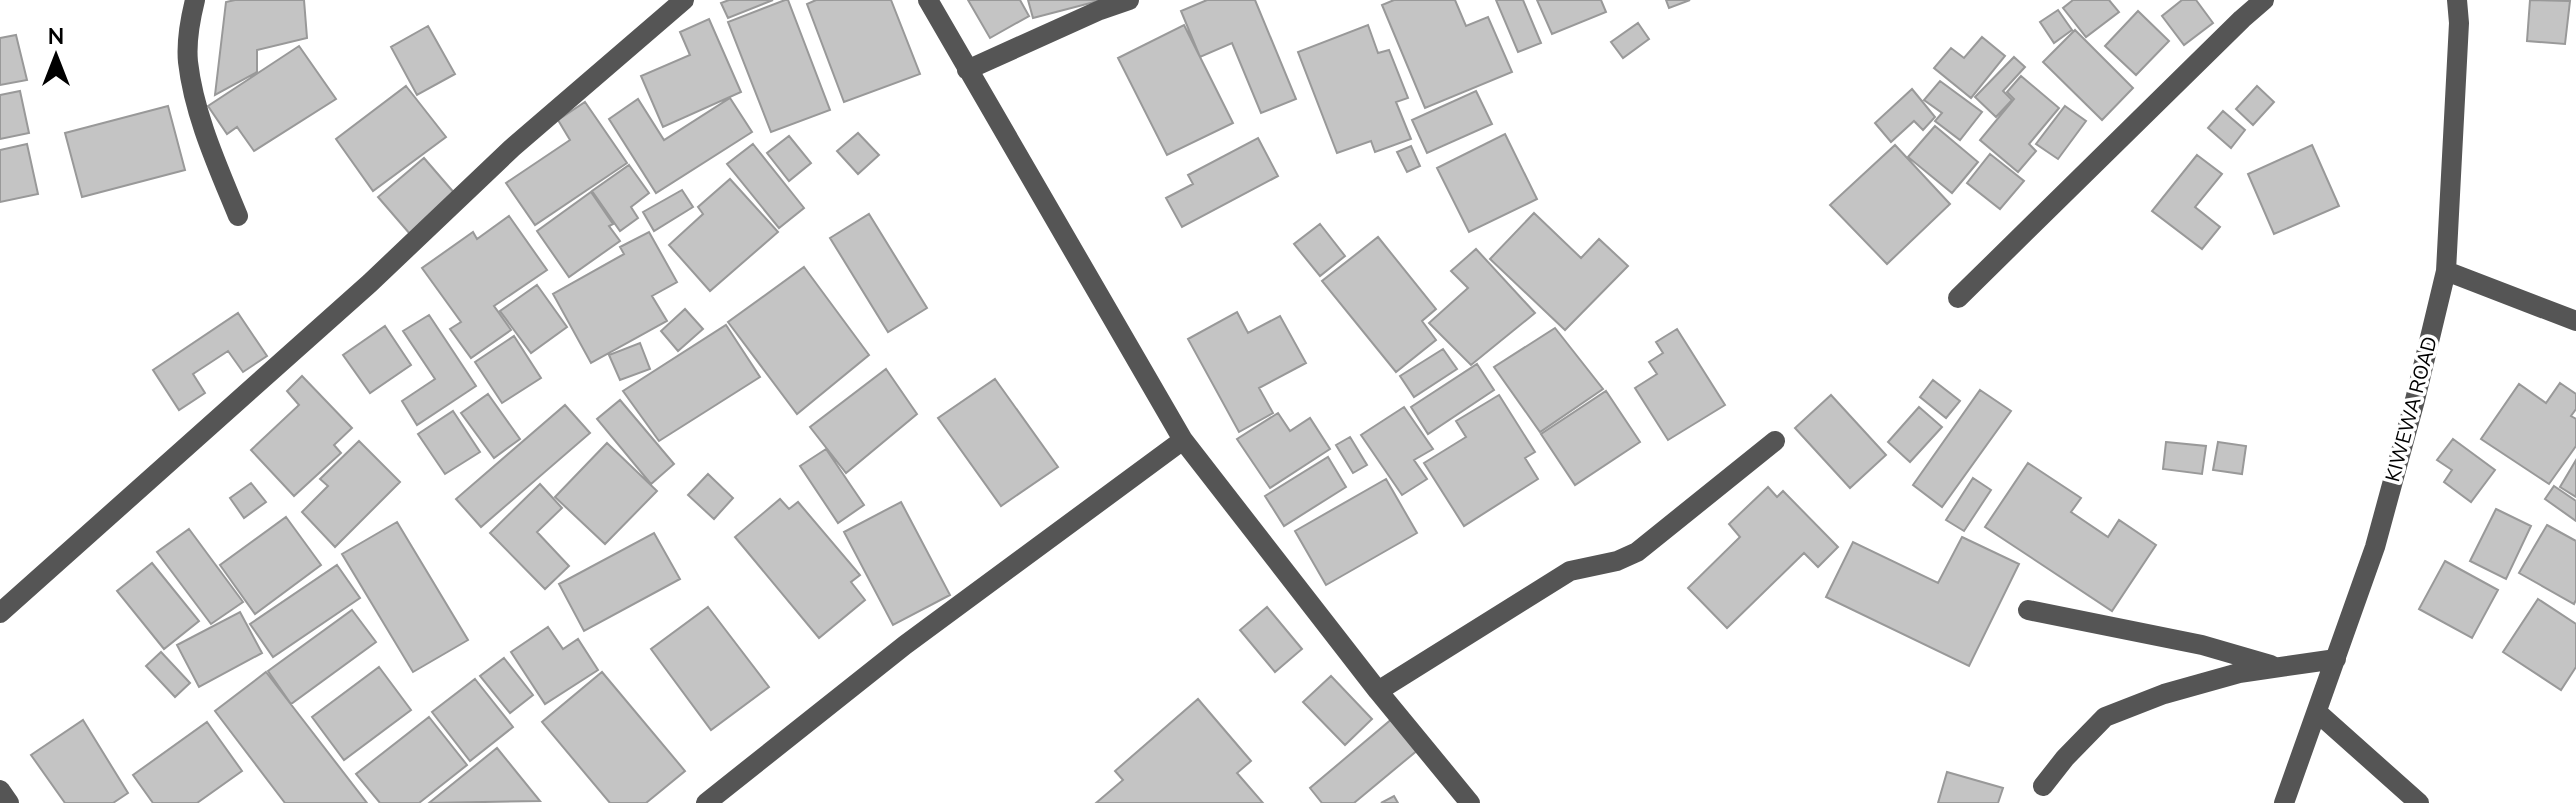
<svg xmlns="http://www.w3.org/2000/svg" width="2576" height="803" font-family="'Nunito Sans',sans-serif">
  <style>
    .building { fill: #c4c4c4; stroke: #999; stroke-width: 2 }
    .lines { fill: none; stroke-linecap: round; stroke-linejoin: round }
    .minor { stroke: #555; stroke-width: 20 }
    .labels { text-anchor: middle; stroke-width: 7; stroke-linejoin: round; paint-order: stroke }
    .street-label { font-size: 20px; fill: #000; stroke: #fff }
  </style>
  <rect width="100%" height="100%" fill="#fff"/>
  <!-- building -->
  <path class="building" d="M235,0h69l3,38 -50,12v22l-42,23 11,-93z
    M729,0h44l-45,18 -7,-15z
    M785,0h3l42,110 -59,22 -43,-110z
    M816,0h75l29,74 -76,28 -37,-98z
    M968,0h52l9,16 -39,22z
    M1028,0h74l-69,18z
    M1207,0h48l41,99 -35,14 -29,-70 -32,14 -19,-46z
    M1394,0h61l11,26 22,-9 24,55 -87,36 -43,-103z
    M1496,0h27l18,43 -23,9z
    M1537,0h64l5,12 -54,22z
    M1666,0h24l-21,8z
    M2073,0h36l10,12 -33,25 -23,-29z
    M2182,0h14l17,23 -29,22 -22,-29z
    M2530,0l40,1 -5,43 -38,-3z
    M2058,10l14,20 -18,13 -14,-21z
    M2138,11l31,30 -33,34 -31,-29z
    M709,19l32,73 -78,35 -22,-51 49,-21 -10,-23z
    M1638,23l11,16 -26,19 -12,-16z
    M1184,25l49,98 -66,32 -49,-97z
    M1368,25l10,28 11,-3 19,48 -12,4 15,37 -36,13 -4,-11 -34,12 -39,-101z
    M428,26l27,48 -38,21 -26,-48z
    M2075,30l58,58 -31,32 -59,-58z
    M16,35l11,45 -27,5v-47z
    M1982,37l23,19 -34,42 -37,-30 17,-20 13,10z
    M299,46l37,53 -82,52 -17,-24 -10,7 -19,-28z
    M2014,57l11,10 -22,24 9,9 -16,17 -21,-20z
    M2021,76l38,32 -30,36 7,7 -18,21 -38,-32 34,-41 -7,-7z
    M1940,81l42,31 -22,28 -25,-19 7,-8 -18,-13z
    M406,86l40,51 -73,54 -37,-52z
    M2257,86l17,16 -21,23 -17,-16z
    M1912,89l23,28 -12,13 -9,-9 -23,21 -16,-19z
    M20,91l9,42 -29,6v-44z
    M1476,91l16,33 -65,29 -15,-33z
    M730,98l22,34 -96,61 -47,-74 29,-20 26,41z
    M585,102l42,61 -92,62 -29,-42 64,-43 -12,-20z
    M168,106l17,64 -103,27 -17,-64z
    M2065,106l21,15 -28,38 -22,-15z
    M2223,111l22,19 -14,18 -23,-20z
    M1935,126l43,36 -26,31 -44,-36z
    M858,133l21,22 -21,19 -21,-23z
    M1505,134l32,65 -68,33 -32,-64z
    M789,136l22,27 -22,18 -22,-28z
    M1258,138l20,38 -96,51 -16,-29 27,-14 -5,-9z
    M27,144l11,50 -38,8v-52z
    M753,144l51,64 -25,20 -52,-64z
    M1895,145l55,59 -63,60 -57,-59z
    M2312,145l27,61 -65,28 -26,-60z
    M1411,146l9,20 -13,6 -10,-20z
    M1990,154l34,27 -24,28 -33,-26z
    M2197,155l25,19 -27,33 25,20 -18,22 -50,-38z
    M424,158l32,37 -46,39 -32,-37z
    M629,165l20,28 -18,14 7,11 -18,13 -28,-40z
    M730,179l48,53 -68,59 -41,-46 34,-31 -5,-7z
    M682,190l11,17 -39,24 -11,-19z
    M591,192l22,32 -4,2 11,15 -51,36 -32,-46z
    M1534,213l47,45 18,-19 29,27 -63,64 -75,-71z
    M869,214l58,94 -39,24 -58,-94z
    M509,216l38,54 -53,36 17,24 -40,28 -21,-29 11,-7 -39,-54 51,-36 4,7z
    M1320,224l25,32 -25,20 -26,-32z
    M649,232l28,50 -25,14 15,25 -76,42 -38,-69 71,-40 -4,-7z
    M1378,237l58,72 -14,12 14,19 -40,32 -74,-91z
    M1476,249l59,64 -64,52 -42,-42 39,-35 -17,-17z
    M804,267l65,88 -72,59 -69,-92z
    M537,285l30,42 -36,26 -31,-42z
    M685,309l18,20 -25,22 -17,-20z
    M1237,312l11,21 32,-17 26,47 -47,25 14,25 -34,19 -51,-93z
    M238,313l29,43 -24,16 -15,-21 -35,23 12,19 -26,17 -26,-40z
    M429,315l47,71 -59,39 -15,-24 33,-22 -32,-48z
    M726,325l34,52 -101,64 -36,-50z
    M385,326l26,39 -41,28 -27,-38z
    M1555,328l48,61 -63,43 -46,-65z
    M1677,329l48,76 -57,35 -33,-52 22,-14 -8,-12 14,-9 -7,-11z
    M514,336l27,42 -39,25 -27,-41z
    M640,343l10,26 -30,11 -11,-25z
    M1443,349l14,20 -43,28 -14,-21z
    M1477,364l17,26 -66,44 -17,-27z
    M886,369l31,45 -71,59 -36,-46z
    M302,376l50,52 -18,17 7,8 -47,43 -43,-46 48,-45 -12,-14z
    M995,379l63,88 -57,39 -63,-88z
    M1933,380l27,21 -14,17 -26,-21z
    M2560,383l16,11v15l-5,7 5,3v27l-27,38 -68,-45 38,-55 27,19z
    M1980,390l31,21 -69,96 -29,-22z
    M1606,391l34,51 -65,43 -34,-51z
    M488,394l32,45 -26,19 -33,-45z
    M1499,395l36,57 -10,6 13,21 -74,47 -40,-63 42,-26 -10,-16z
    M1831,395l55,60 -36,33 -55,-60z
    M620,400l54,64 -23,20 -54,-65z
    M565,405l25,28 -109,94 -25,-28z
    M1404,407l29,42 -19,11 13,19 -25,16 -41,-60z
    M1919,407l23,20 -32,35 -22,-20z
    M453,411l27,41 -35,22 -27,-40z
    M1278,413l12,18 20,-13 20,31 -60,39 -33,-49z
    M1350,437l17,28 -14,8 -17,-28z
    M2453,439l42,31 -24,32 -27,-20 8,-12 -15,-10z
    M359,441l41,41 -65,65 -33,-35 26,-26 -8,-7z
    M2166,442l40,4 -4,28 -39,-5z
    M2218,442l28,4 -4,28 -29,-4z
    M607,443l50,48 -52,53 -50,-47z
    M826,449l38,56 -26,18 -38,-57z
    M1328,457l18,30 -62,39 -19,-30z
    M2576,460v37l-16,-10z
    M2028,463l53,35 -10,14 37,25 11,-17 37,25 -44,66 -127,-84z
    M708,474l25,24 -19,21 -26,-24z
    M1973,478l18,12 -27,41 -18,-11z
    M1386,479l31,54 -91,52 -31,-54z
    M251,483l15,19 -22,16 -14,-20z
    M540,484l22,24 -25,24 32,34 -24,23 -55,-56z
    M2554,486l22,15v20l-31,-22z
    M1768,487l9,10 6,-6 55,56 -20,20 -14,-14 -77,75 -39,-40 52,-51 -11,-13z
    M780,499l9,10 9,-7 62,73 -9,7 14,18 -46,38 -84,-101z
    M901,502l49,93 -57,30 -49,-93z
    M2496,509l35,17 -25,53 -36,-18z
    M286,517l35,48 -66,49 -35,-49z
    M397,522l71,118 -55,32 -71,-118z
    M2547,525l29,16v59l-2,4 -55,-31z
    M189,529l54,73 -32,22 -54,-72z
    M654,533l26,46 -96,52 -25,-47z
    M1962,537l57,27 -50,102 -143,-69 27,-55 85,41z
    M2445,561l53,29 -26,48 -53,-29z
    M152,563l47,58 -35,28 -47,-58z
    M337,565l23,33 -87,59 -23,-33z
    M2538,599l38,25v43l-15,23 -58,-38z
    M708,607l61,80 -58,43 -60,-81z
    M1267,607l35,42 -27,23 -35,-42z
    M352,610l24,32 -85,62 -23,-33z
    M240,612l22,41 -63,34 -22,-42z
    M548,627l15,22 15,-10 20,31 -53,34 -34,-52z
    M161,652l29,31 -15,14 -29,-31z
    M504,658l29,37 -23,18 -30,-37z
    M379,667l32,43 -67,50 -32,-43z
    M266,672l101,131h-82l-70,-92z
    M602,672l83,99 -39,32h-36l-68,-81z
    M1331,676l41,43 -27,26 -42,-43z
    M475,679l38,48 -43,34 -38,-49z
    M1198,699l53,62 -14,12 26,30h-167l27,-23 -8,-9z
    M429,717l38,48 -48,38h-39l-24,-29z
    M1393,718l26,31 -65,54h-32l-12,-15z
    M83,720l45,73 -15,10h-48l-34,-48z
    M207,722l35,49 -45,32h-44l-20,-28z
    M497,748l43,53 -111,2z
    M1947,772l56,16 -5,15h-60z
    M1394,796l4,7h-17z"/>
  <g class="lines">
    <!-- minor -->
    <path class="minor" d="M195,0c-5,20 -9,41 -7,62 6,53 30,105 50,154
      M928,0l255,440 195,251 92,112
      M967,70l133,-60 29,-10
      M2446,271l130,50
      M1958,298l284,-279 22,-19
      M2028,610l174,35 69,20
      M0,613l370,-330 142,-135 172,-148
      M1378,691l192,-120 47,-10 20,-9 138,-111
      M2318,713l101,90
      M2043,786l22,-28 40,-41 59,-23 75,-21 97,-14
      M0,790l9,13
      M706,803l199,-158 278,-205
      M2284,803l91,-256 40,-147 31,-129 13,-248 -2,-23"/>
  </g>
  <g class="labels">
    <!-- street labels -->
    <g class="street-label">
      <text transform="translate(2411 409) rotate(-75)" y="7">KIWEWA ROAD</text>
    </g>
  </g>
  <!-- north arrow -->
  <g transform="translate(56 56)" stroke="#ffffff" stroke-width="6" paint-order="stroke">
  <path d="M0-6L14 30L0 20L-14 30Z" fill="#000000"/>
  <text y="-12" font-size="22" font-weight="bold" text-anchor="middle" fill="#000000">N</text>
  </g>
</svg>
